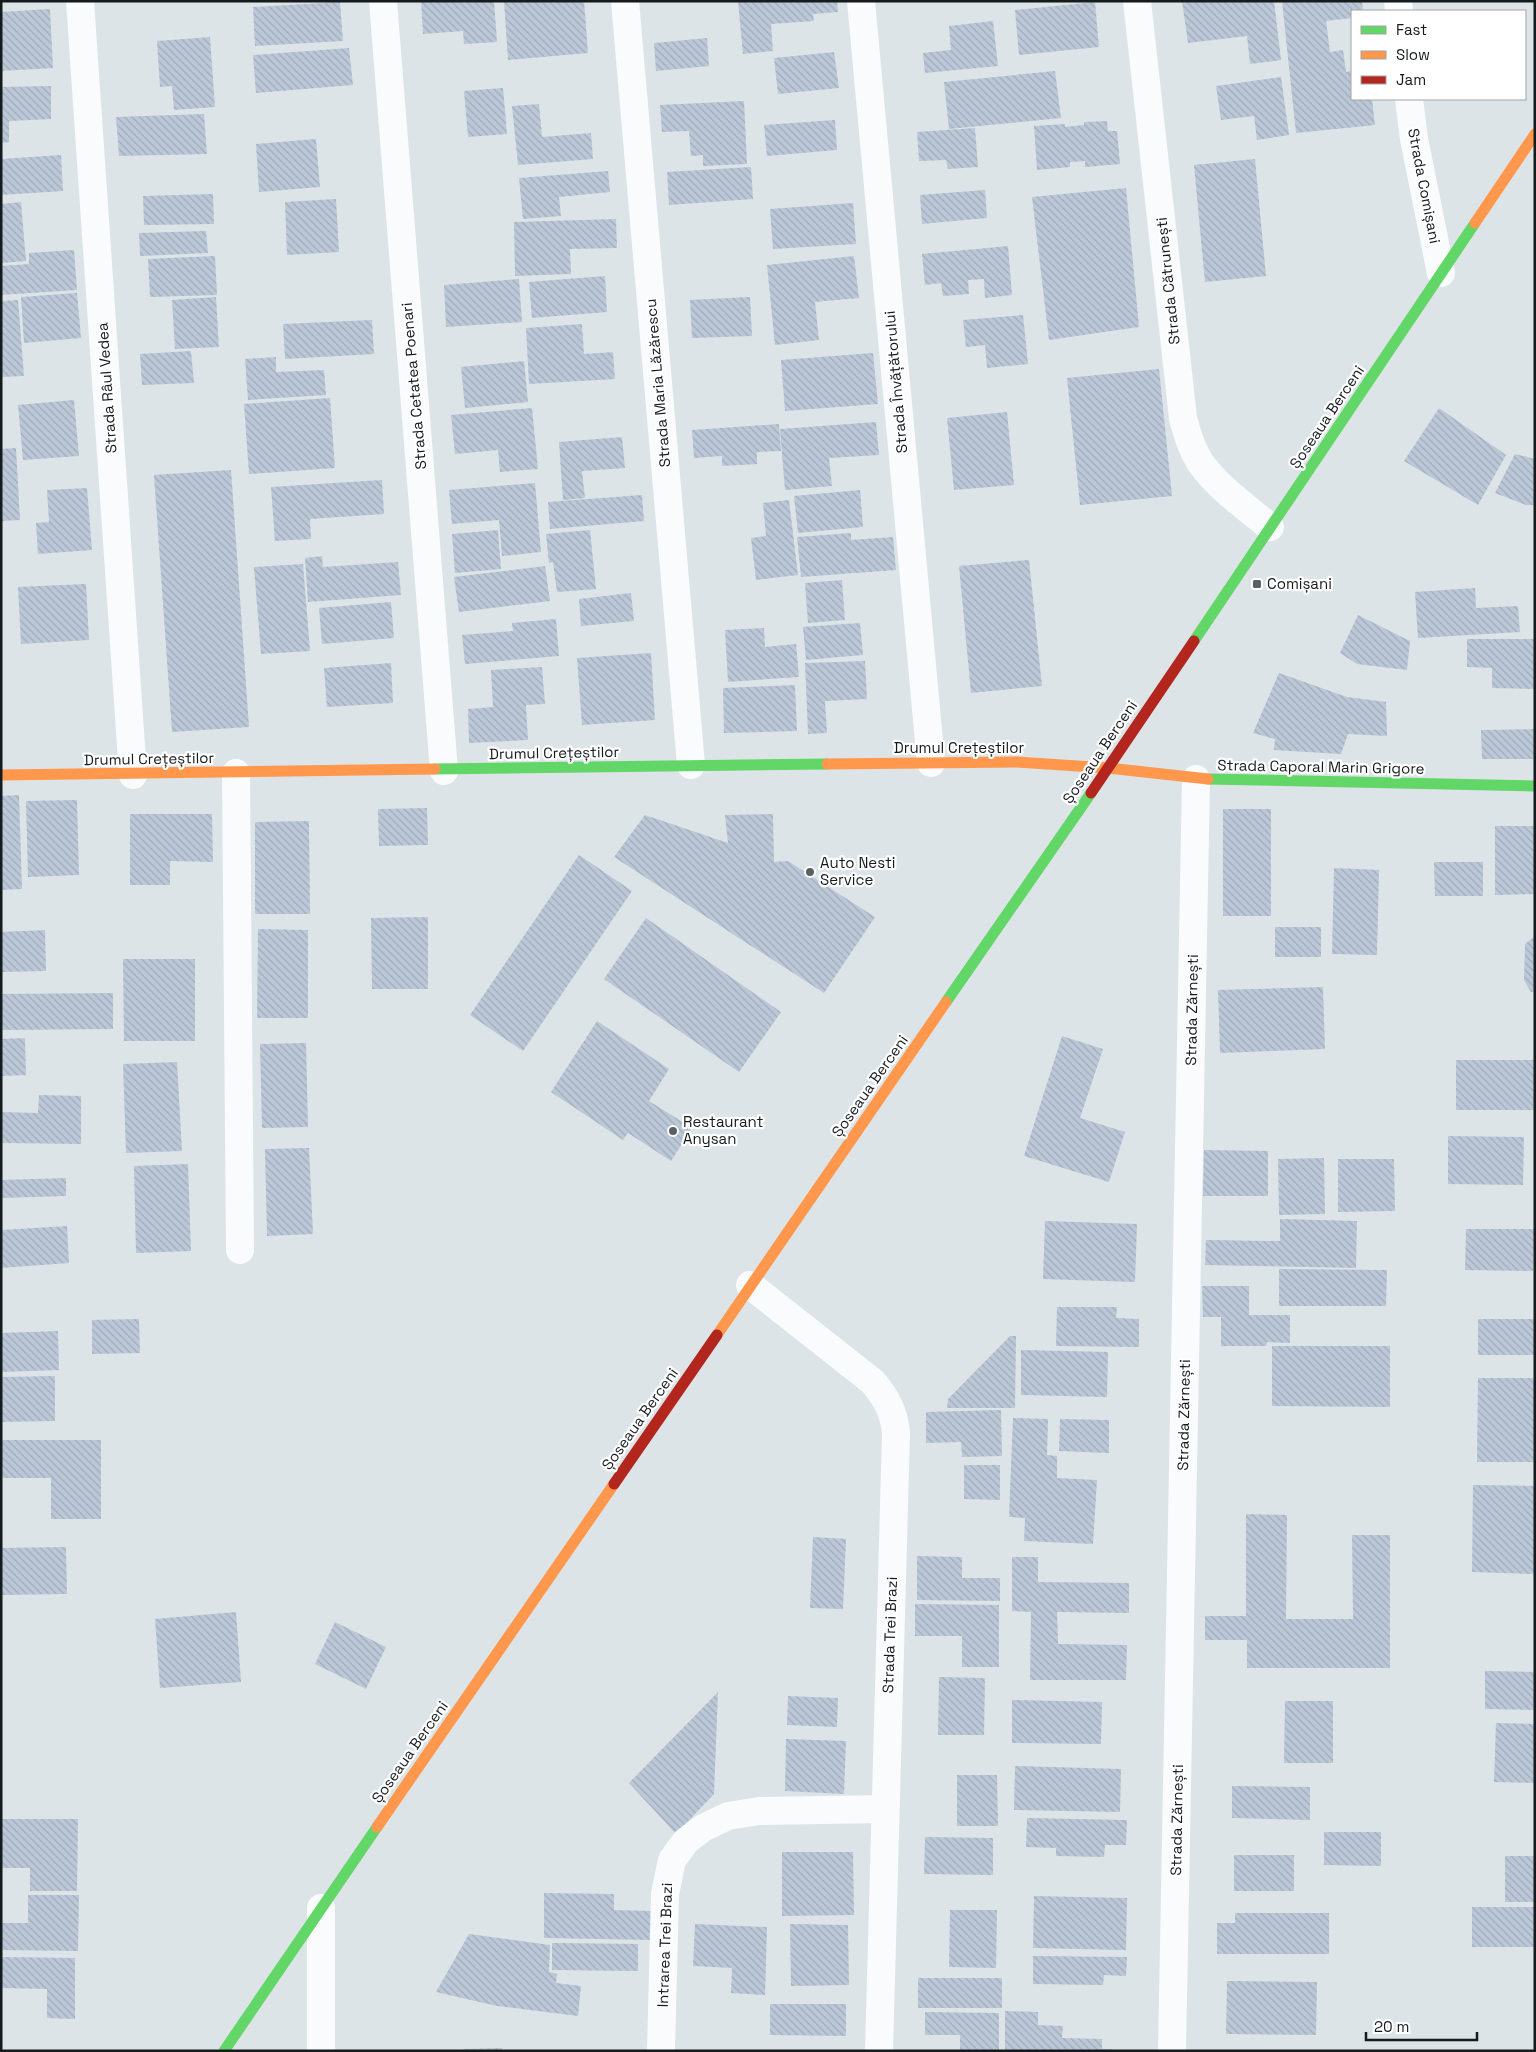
<svg xmlns="http://www.w3.org/2000/svg" width="1536" height="2052" font-family="'Space Grotesk',sans-serif">
  <style>
    .building { fill: url(#building-back-hatch) }
    .lines { fill: none; stroke-linecap: round; stroke-linejoin: round }
    .street { stroke: #fafbfc; stroke-width: 28 }
    .fast { stroke: #63d668; stroke-width: 11 }
    .slow { stroke: #ff974d; stroke-width: 11 }
    .jam { stroke: #b3261e; stroke-width: 11 }
    .poi-dot { fill: #5b6163; stroke: #fff; stroke-width: 2 }
    .labels { text-anchor: middle; stroke-width: 4.5; stroke-linejoin: round; paint-order: stroke }
    .street-label { font-size: 15px; fill: #151a1c; stroke: #fff }
    .poi-label { font-size: 15px; fill: #151a1c; stroke: #fff; text-anchor: start }
  </style>
  <defs>
    <pattern id="building-back-hatch" width="6" height="6" patternUnits="userSpaceOnUse" patternTransform="scale(1.25)"><rect width="6" height="6" fill="#bcc8d8"/><path d="M-1 5l2 2M0 0l6 6M5-1l2 2" fill="none" stroke="#a1abb9"/></pattern>
  </defs>
  <rect width="100%" height="100%" fill="#dce4e8"/>
  <!-- building -->
  <path class="building" d="M421,1h73l3,41 -33,2 -1,-13 -40,3z
    M504,1h80l4,52 -80,7z
    M738,1h99l1,11 -25,2 1,7 -43,3 2,27 -30,3z
    M1182,1h92l7,59 -31,4 -3,-28 -59,7z
    M1282,1h80l1,10h-11v7l-26,3 4,31 13,-2 3,22 6,-1v28h20l3,26 -79,8z
    M340,2l3,39 -88,5 -2,-39z
    M1095,2l4,45 -80,8 -4,-45z
    M50,9l3,59 -52,3v-59z
    M993,21l5,45 -73,7 -2,-20 28,-3 -2,-24z
    M210,37l5,70 -41,3 -2,-24 -12,1 -3,-46z
    M707,38l2,28 -53,5 -2,-28z
    M349,48l4,37 -97,8 -3,-38z
    M834,52l5,36 -61,6 -4,-36z
    M1055,71l6,47 -112,11 -5,-47z
    M1281,77l8,58 -32,5 -3,-24 -33,4 -5,-34z
    M51,86v33l-42,2v21l-8,1v-56z
    M503,88l4,46 -39,3 -4,-46z
    M744,101l3,63 -44,2v-11l-12,1 -2,-25 -27,1 -2,-27z
    M539,104l3,33 49,-4 2,26 -75,6 -6,-59z
    M204,114l3,40 -88,2 -3,-39z
    M835,120l2,30 -70,6 -3,-31z
    M1107,121l1,10h9l3,33 -35,3v-6l-15,1v5l-33,3 -3,-44 31,-2v3l19,-2v-3z
    M975,128l3,39 -30,2 -2,-9 -27,1 -2,-29z
    M316,139l4,48 -61,5 -3,-48z
    M61,155l2,36 -62,4v-36z
    M1255,159l11,117 -61,6 -11,-117z
    M751,167l2,32 -84,6 -2,-33z
    M608,171l2,21 -51,5 2,19 -38,3 -4,-41z
    M1126,188l13,139 -90,13 -17,-143z
    M985,190l2,28 -65,6 -2,-29z
    M213,194l1,30 -70,1 -1,-29z
    M336,199l3,53 -52,3 -2,-53z
    M21,202l5,59 -25,2v-59z
    M853,203l3,41 -83,5 -3,-40z
    M616,219l1,29 -47,1 1,25 -56,2 -1,-54z
    M206,231l2,22 -68,3 -1,-23z
    M1008,246l4,49 -27,3 -1,-19 -16,1 1,14 -26,2 -2,-13 -16,2 -3,-31z
    M74,250l3,40 -76,5v-29l28,-2v-11z
    M215,256l2,39 -67,2 -2,-38z
    M854,256l5,42 -44,4 4,38 -44,5 -8,-80z
    M605,276l2,36 -75,6 -3,-36z
    M519,279l3,43 -76,5 -2,-42z
    M77,293l4,45 -57,5 -3,-46z
    M216,297l3,50 -44,2 -3,-49z
    M750,297l2,39 -60,2 -2,-38z
    M18,300l6,76 -23,1v-76z
    M1023,315l5,49 -41,4 -2,-23 -19,2 -3,-27z
    M372,320l2,34 -89,5 -2,-35z
    M582,324l2,30 29,-2 2,27 -86,5 -3,-56z
    M191,351l3,32 -52,2 -2,-31z
    M873,353l5,51 -93,7 -4,-51z
    M276,357v15l48,-2 2,25 -78,5 -3,-41z
    M524,361l4,41 -63,6 -4,-41z
    M1159,369l13,127 -92,9 -13,-127z
    M330,398l5,70 -86,6 -5,-70z
    M74,400l5,56 -56,4 -5,-55z
    M532,408l6,61 -38,3 -2,-22 -43,4 -4,-39z
    M1439,408l67,47 -28,50 -74,-44z
    M1007,412l7,73 -60,5 -7,-72z
    M876,422l3,33 -50,3 3,28 -47,4 -5,-61z
    M779,424l2,27 -24,1v12l-35,2v-10l-28,2 -2,-28z
    M622,437l3,31 -43,3 3,27 -22,2 -4,-58z
    M16,448l4,72 -19,1v-72z
    M1515,454l20,5v46h-9l-31,-12z
    M231,470l18,257 -77,5 -18,-257z
    M382,480l2,34 -74,5 1,20 -36,2 -4,-54z
    M535,483l6,69 -39,4 -3,-36 -47,4 -3,-34z
    M87,488l5,62 -54,4 -2,-31 13,-1 -2,-32z
    M860,490l3,37 -65,6 -4,-37z
    M642,495l2,26 -94,8 -2,-27z
    M789,500l9,75 -42,5 -5,-42 15,-2 -3,-33z
    M498,530l3,39 -46,4 -3,-39z
    M590,530l6,59 -39,3 -4,-30 -4,1 -3,-29z
    M851,533v7l42,-3 3,33 -95,7 -4,-40z
    M322,556l1,11 75,-5 3,33 -93,7 -3,-44z
    M1029,560l13,126 -71,7 -12,-127z
    M303,564l7,87 -49,3 -7,-87z
    M545,566l5,35 -91,11 -5,-35z
    M842,580l3,40 -37,3 -3,-40z
    M86,584l3,56 -68,4 -3,-57z
    M1475,588l1,20 42,-2 2,26 -102,6 -3,-46z
    M631,593l3,28 -53,5 -2,-27z
    M391,602l3,36 -72,6 -3,-36z
    M1358,615l52,26 -3,29 -50,-6 -17,-11z
    M556,619l3,37 -94,8 -3,-29 51,-4 -1,-8z
    M860,623l3,32 -57,5 -3,-33z
    M764,628l1,19 31,-3 3,33 -71,5 -3,-52z
    M1467,639h68v50l-43,-1v-20l-25,-1z
    M651,653l4,67 -73,5 -5,-67z
    M865,661l2,38 -42,2 2,32 -19,1 -3,-71z
    M391,663l2,40 -66,4 -3,-39z
    M542,667l3,37 -19,1 2,35 -59,3 -1,-34 25,-2 -2,-37z
    M1279,673l68,24 39,5 1,34 -39,-2 -7,20 -67,-4 1,-11 -22,-6z
    M795,685l2,46 -73,2 -1,-45z
    M1535,729v30h-53l-1,-29z
    M19,795l3,94 -21,1v-94z
    M77,800l2,75 -51,2 -2,-76z
    M427,808l1,37 -49,1 -1,-37z
    M1223,809h48v107h-48z
    M130,814h82l1,48 -43,-1v24h-40z
    M773,814l1,48 14,-1 87,56 -51,76 -210,-136 31,-42 83,28 -3,-28z
    M309,821l1,93h-55v-92z
    M1495,826h40v68l-40,1z
    M579,855l53,36 -109,160 -53,-36z
    M1434,862h49v34h-48z
    M1334,868l45,2 -2,85 -45,-1z
    M428,917v72h-56l-1,-71z
    M646,918l135,94 -42,60 -135,-93z
    M1275,927h46v30h-46z
    M258,929l50,1v88h-51z
    M45,930l1,41 -45,1v-40z
    M1535,936v56h-4l-7,-12 1,-36z
    M123,959h72v82h-71z
    M1323,987l2,62 -105,4 -2,-63z
    M113,993v36l-112,1v-36z
    M597,1021l72,48 -20,32 43,27 -21,33 -43,-28 -5,7 -72,-48z
    M1062,1036l41,13 -23,69 45,14 -16,50 -85,-26z
    M25,1038l1,37 -25,1v-37z
    M306,1043l2,84 -46,1 -2,-84z
    M1456,1060h79v50h-79z
    M177,1062l5,89 -56,2 -3,-89z
    M39,1095l42,1v48l-80,-1v-31l37,1z
    M1448,1136l76,1 -1,48 -75,-1z
    M309,1148l4,86 -46,2 -2,-87z
    M1204,1150l64,1v45h-65z
    M1324,1158l1,56 -46,1 -1,-56z
    M1338,1159h56l1,52 -57,1z
    M188,1164l3,87 -55,2 -2,-87z
    M66,1178v18l-65,2v-18z
    M1280,1219l77,2 -1,47 -151,-3 1,-25 74,1z
    M1045,1221l92,3 -2,58 -92,-3z
    M67,1226l2,37 -68,5v-38z
    M1466,1229h68l-1,42 -68,-1z
    M1279,1269l108,1 -1,36h-107z
    M1202,1286h47v29h41v28l-23,-1 -1,4h-45v-29h-18z
    M1057,1307h60l-1,11 23,1v28l-83,-1z
    M139,1319l1,34 -48,1v-34z
    M1478,1319h57v36h-57z
    M58,1331l1,39 -58,2v-39z
    M1010,1336h6l-1,72h-68l1,-9z
    M1272,1346h118v61l-118,-1z
    M1021,1350l87,2 -1,45 -86,-2z
    M55,1376v45l-54,1v-45z
    M1478,1378h57v84h-58z
    M1001,1410l1,46 -40,1 -1,-15 -35,1v-31z
    M1013,1418l35,1 -1,36 10,1v22l40,2 -4,64 -69,-3 1,-23 -16,-1z
    M1060,1419l49,1v33l-50,-2z
    M1,1440h100v79h-50v-41h-50z
    M964,1465h36v35l-36,-1z
    M1473,1485l62,1v88l-63,-2z
    M1246,1514l41,1 -1,104h67l-1,-84h38v133h-143v-28h-42v-24h41z
    M813,1537l33,2 -3,70 -33,-1z
    M66,1547l1,47 -66,1v-47z
    M917,1556l45,1v21h38v23l-83,-1z
    M1012,1557h26v25l91,1v30l-72,-1 1,32 69,1 -1,35h-96l1,-68 -19,-1z
    M915,1604l84,1v62h-37v-31h-47z
    M236,1612l5,70 -81,6 -5,-69z
    M335,1622l51,25 -20,42 -51,-25z
    M1485,1671l50,1v38l-50,-1z
    M939,1677l46,1 -1,57h-46z
    M718,1692l-4,102 -38,40 -47,-51z
    M788,1696l50,2 -1,29 -50,-2z
    M1012,1700l90,2 -1,42 -89,-1z
    M1285,1701h48v62h-49z
    M1496,1723l39,1v59l-41,-1z
    M786,1739l60,2 -2,53 -59,-3z
    M1015,1766l106,3 -1,43 -106,-2z
    M957,1775h40l1,51h-41z
    M1232,1786l78,1v33l-78,-2z
    M1027,1818l100,2 -1,25h-21l-1,12 -48,-1v-8l-30,-1z
    M1,1819h77l-1,72h-47v-23h-29z
    M1324,1832h57v34l-57,-1z
    M925,1837l68,1v37l-69,-1z
    M782,1852h71l1,63 -72,1z
    M1234,1855h60v36h-60z
    M1505,1856h30v46h-30z
    M544,1893l70,1v16l38,1 -1,29 -107,-2z
    M28,1895h51l-1,56 -77,-1v-27h27z
    M1034,1896l93,2 -1,52 -93,-2z
    M1472,1907h63v40h-63z
    M950,1910h47l-1,58 -47,-1z
    M1235,1913h94v41h-112v-31h18z
    M695,1924l72,3 -2,68 -34,-2 1,-25 -39,-2z
    M790,1924l58,1 1,60 -58,1z
    M469,1934l81,11 -1,27 8,2 -1,9 25,3 -3,30 -81,-10 -61,-14z
    M552,1943l86,1v27l-86,-1z
    M1033,1956l94,1 -1,19 -22,-1 -1,10 -70,-1z
    M1,1957l74,1v61l-28,-1v-29l-46,-1z
    M918,1978h84v30h-84z
    M1227,1981l90,1 -1,53 -90,-1z
    M770,2004h76v32l-76,-1z
    M1005,2011l33,1v13l25,1 -1,12 40,1v10h10v2h-100l-7,-2z
    M925,2012l74,1v38h-39v-16h-35z
    M502,2048v3h-39v-2z"/>
  <g class="lines">
    <!-- street -->
    <path class="street" d="M80,1l53,774
      M383,1l61,770
      M625,1l66,764
      M861,1l70,762
      M1137,1l46,417c4,16 9,33 19,47 18,24 45,43 68,62
      M1398,1l1,10
      M1409,99l5,40 27,134
      M236,773l4,477
      M750,1285l123,97c14,17 21,30 23,51l-17,618
      M321,1908v143
      M661,2051l4,-157 7,-34 14,-19 17,-13 25,-12 31,-5 126,-2
      M1172,2051l24,-1272"/>
    <!-- fast -->
    <path class="fast" d="M1194,641l281,-418
      M435,769l392,-5
      M1208,779l327,7
      M946,1002l145,-209
      M224,2051l153,-224"/>
    <!-- slow -->
    <path class="slow" d="M1475,223l60,-89
      M827,764l190,-2 91,6 100,11
      M1,775l434,-6
      M717,1335l229,-333
      M377,1827l237,-343"/>
    <!-- jam -->
    <path class="jam" d="M1091,793l103,-152
      M614,1484l103,-149"/>
  </g>
  <!-- markers -->
  <g class="poi-dot">
    <rect x="1252" y="579" width="10" height="10" rx="2.5"/>
    <circle cx="810" cy="872" r="5"/>
    <circle cx="673" cy="1131" r="5"/>
  </g>
  <g class="labels">
    <!-- street labels -->
    <g class="street-label">
      <text transform="translate(1424 186) rotate(79)" y="5">Strada Comișani</text>
      <text transform="translate(1168 281) rotate(-96)" y="5">Strada Cătrunești</text>
      <text transform="translate(896 382) rotate(-95)" y="5">Strada Învățătorului</text>
      <text transform="translate(658 383) rotate(-95)" y="5">Strada Maria Lăzărescu</text>
      <text transform="translate(414 386) rotate(-95)" y="5">Strada Cetatea Poenari</text>
      <text transform="translate(107 388) rotate(-94)" y="5">Strada Râul Vedea</text>
      <text transform="translate(1327 417) rotate(-56)" y="5">Șoseaua Berceni</text>
      <text x="959" y="753">Drumul Crețeștilor</text>
      <text transform="translate(1100 752) rotate(-56)" y="5">Șoseaua Berceni</text>
      <text transform="translate(554 753) rotate(-1)" y="5">Drumul Crețeștilor</text>
      <text transform="translate(149 759) rotate(-1)" y="5">Drumul Crețeștilor</text>
      <text transform="translate(1321 767) rotate(1)" y="5">Strada Caporal Marin Grigore</text>
      <text transform="translate(1192 1010) rotate(-89)" y="5">Strada Zărnești</text>
      <text transform="translate(870 1086) rotate(-55)" y="5">Șoseaua Berceni</text>
      <text transform="translate(1184 1415) rotate(-89)" y="5">Strada Zărnești</text>
      <text transform="translate(640 1419) rotate(-55)" y="5">Șoseaua Berceni</text>
      <text transform="translate(890 1635) rotate(-88)" y="5">Strada Trei Brazi</text>
      <text transform="translate(410 1752) rotate(-55)" y="5">Șoseaua Berceni</text>
      <text transform="translate(1177 1820) rotate(-89)" y="5">Strada Zărnești</text>
      <text transform="translate(665 1945) rotate(-88)" y="5">Intrarea Trei Brazi</text>
    </g>
    <!-- poi labels -->
    <g class="poi-label">
      <text x="1267" y="589">Comișani</text>
      <text x="820" y="868">Auto Nesti<tspan x="820" dy="17">Service</tspan></text>
      <text x="683" y="1127">Restaurant<tspan x="683" dy="17">Anysan</tspan></text>
    </g>
  </g>
  <!-- border -->
  <rect width="1536" height="2052" fill="none" stroke="#151a1c" stroke-width="5"/>
  <!-- legend -->
  <rect x="1351" y="10" width="175" height="90" fill="#ffffff" stroke="#a1a3a4"/>
  <rect x="1361" y="26" width="25" height="8" fill="#63d668" stroke="#a1a3a4"/>
  <text x="1396" y="35" font-size="15" fill="#151a1c">Fast</text>
  <rect x="1361" y="51" width="25" height="8" fill="#ff974d" stroke="#a1a3a4"/>
  <text x="1396" y="60" font-size="15" fill="#151a1c">Slow</text>
  <rect x="1361" y="76" width="25" height="8" fill="#b3261e" stroke="#a1a3a4"/>
  <text x="1396" y="85" font-size="15" fill="#151a1c">Jam</text>
  <!-- scale -->
  <path d="M1366 2032v8h111v-8" fill="none" stroke="#151a1c" stroke-width="2.5"/>
  <text x="1374" y="2032" font-size="15" fill="#151a1c" stroke="#ffffff" stroke-width="4" paint-order="stroke">20 m</text>
</svg>
